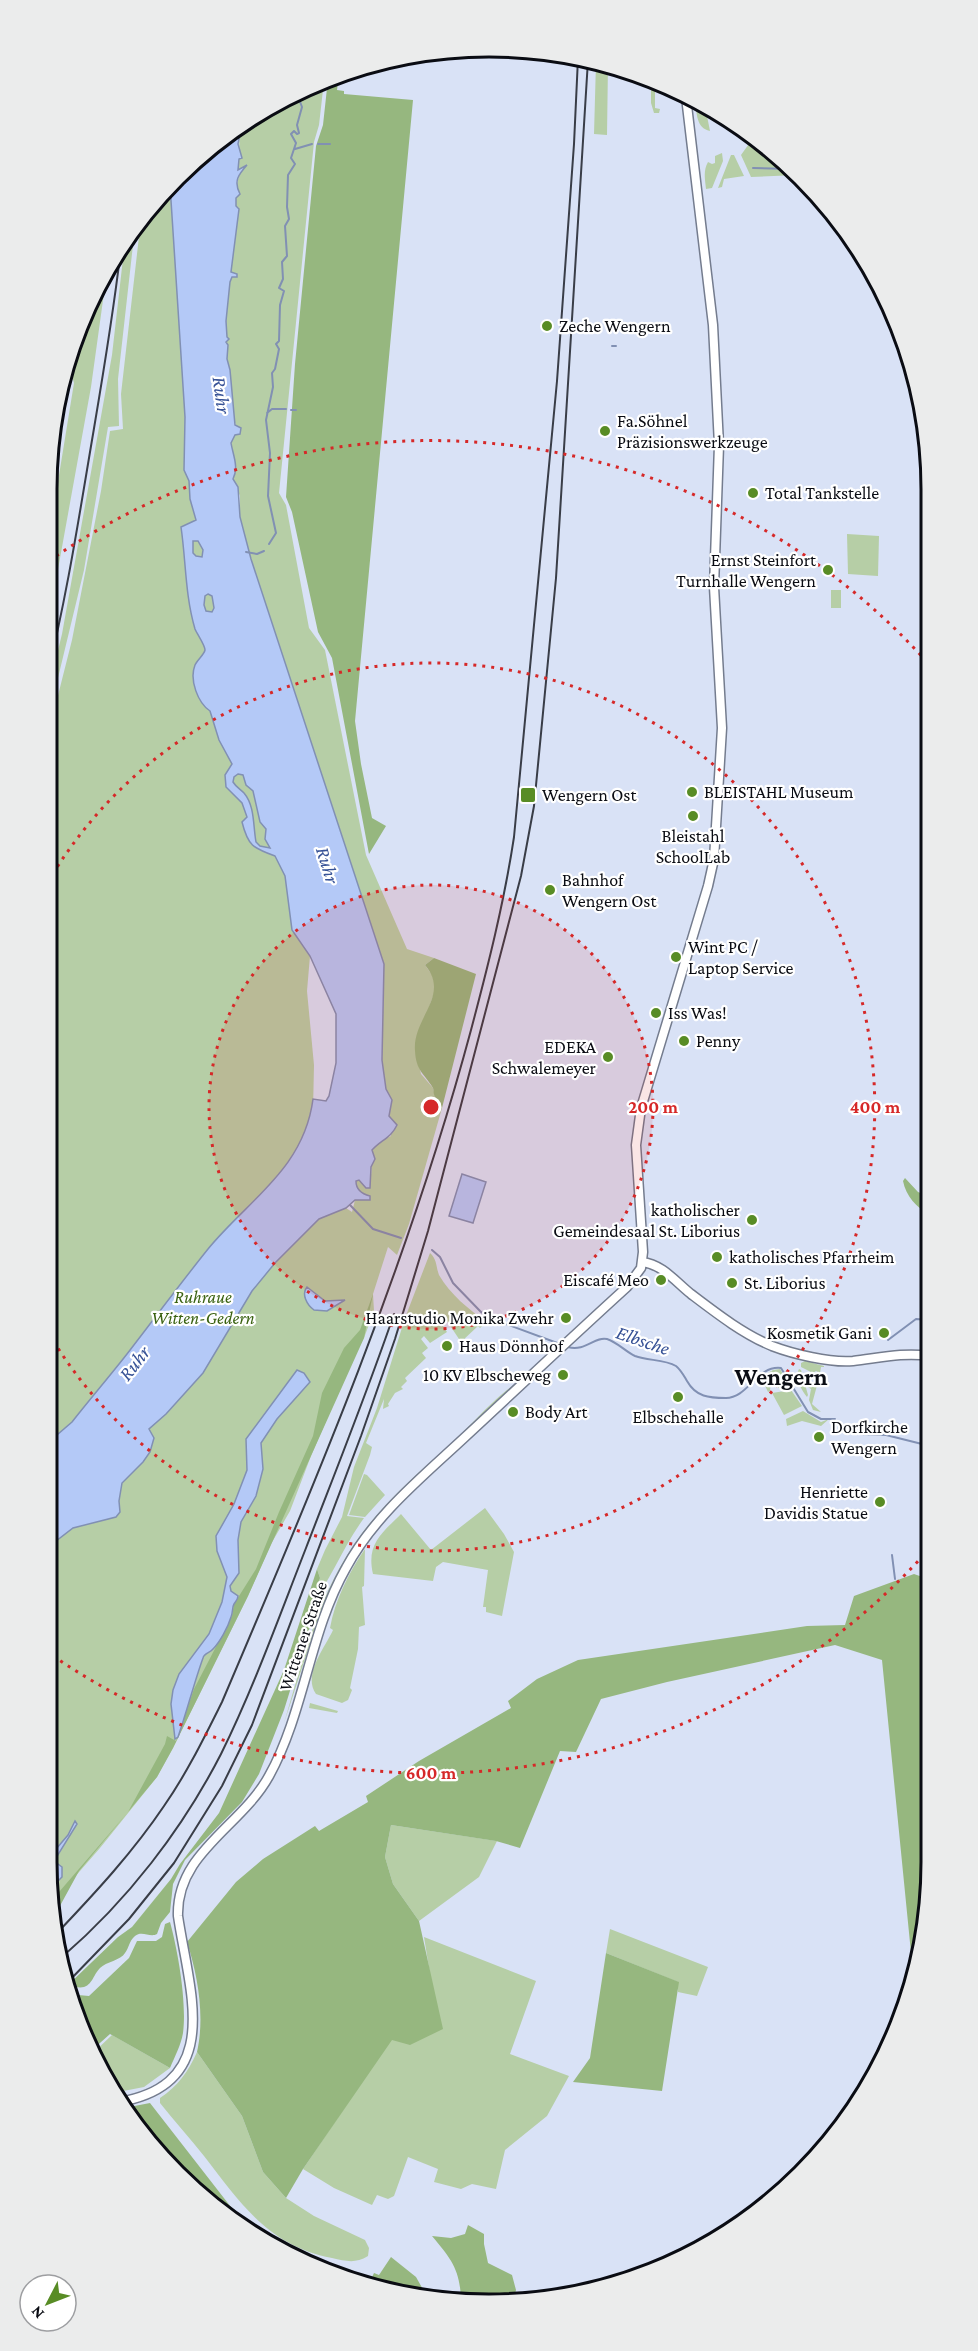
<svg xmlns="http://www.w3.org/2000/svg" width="978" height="2351" font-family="'Crimson Pro',serif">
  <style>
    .green { fill: #b6cea6 }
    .forest { fill: #96b77f }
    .water { fill: #b4c9f7; stroke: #8190b3; stroke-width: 1.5; fill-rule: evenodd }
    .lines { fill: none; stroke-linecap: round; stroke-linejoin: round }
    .stream { stroke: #8190b3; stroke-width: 2 }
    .secondary-casing { stroke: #747c8e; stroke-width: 11 }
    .secondary { stroke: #fff; stroke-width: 8 }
    .rail { stroke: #393d47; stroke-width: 2 }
    .ring { fill: none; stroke: #d62828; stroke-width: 3; stroke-dasharray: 3 6 }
    .poi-dot { fill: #588c25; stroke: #fff; stroke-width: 2 }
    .labels { text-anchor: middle; stroke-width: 4.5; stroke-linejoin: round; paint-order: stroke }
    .poi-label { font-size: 18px; fill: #0a0c13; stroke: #fff; text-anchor: start }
    .park-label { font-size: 18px; font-style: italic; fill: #3a6211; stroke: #fff }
    .street-label { font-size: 18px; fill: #0a0c13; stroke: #fff }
    .water-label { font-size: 20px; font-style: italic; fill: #375296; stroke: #fff }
    .district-label { font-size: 24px; font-weight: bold; fill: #0a0c13; stroke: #fff }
    .rim { fill: none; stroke: #0a0c13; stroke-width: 3 }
    .centre { fill: #d62828; stroke: #fff; stroke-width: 3 }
    .ring-label { font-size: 18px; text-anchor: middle; font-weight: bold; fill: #d62828; stroke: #fff; stroke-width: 4.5; stroke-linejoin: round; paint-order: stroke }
  </style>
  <rect width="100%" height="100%" fill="#d9e2f6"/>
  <!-- green -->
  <path class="green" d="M596,62l12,2 -1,71 -13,-1z
    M651,80l4,2v26l5,1 -1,4h-5l-3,-10z
    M324,81l-5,44 -5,17 -35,351 7,12 23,123 16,22 41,205 41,94 27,9 -9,7 7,10 4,13 -21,58 6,28 12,14 2,8 7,12 -33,116 -12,31 -9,-8 -15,47 1,17 -10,27 -10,18 -43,100 -21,55 -19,33 -23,52 -75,152 -16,29 -57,71 -47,54 -7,-40v-1084l3,-9 -2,-2v-72l15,-61 50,-279 13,-114 10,-14 -17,152 1,47 -11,1 -24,143 -34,141 -1,20 23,-91 29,-149 9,-60 13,-2 -2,-35 20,-175 15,-21 24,-23 61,590 43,91 22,95 4,5 -3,35 7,74 -1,46 25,99 8,-2 6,4 3,-12 15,-1v-3c-8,-2 -14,-6 -14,-15l3,-1 7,8c15,-24 -10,-36 25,-52l-2,-20 3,-16 -6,-11 -4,-29 2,-96 -133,-405 -11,-42v-21l-7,-17c6,-12 0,-24 -2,-36l4,-8h4l-6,-19 -3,-46 -3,-11 -1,-38 4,-39 2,-5 5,-1 -6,-4 8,-64 -3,-2v-8l4,-4 -4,-7 5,-18 -3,1c3,-15 -1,-29 4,-46l51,-32z
    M695,102l10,4 5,25c-14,-3 -13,-18 -15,-29z
    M755,139l42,36 -46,2 -10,-22 10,-14z
    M722,153l1,8 -11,27 -6,1c-1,-10 -3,-18 2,-27l4,2 3,-1v-7z
    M731,155h3l10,21 -20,3 -2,8 -4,1z
    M108,264l-17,123 -44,243v-81l27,-166 -6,-22 2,-14z
    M847,534l32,2 -1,40 -30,-2z
    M831,590h10v18h-10z
    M430,1253c7,6 6,14 9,22 11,19 30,35 48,47l-7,6 -2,-2 -17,16 -16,-24 -5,4 7,10 -17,11 -6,-7 -3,3 7,9 -6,5 4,5 -21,20 2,3 -6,6 2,2 -8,4 -7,11 1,2 -6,3 1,-10 -18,44 6,4 -2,8 -23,61 17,2c-21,29 -33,61 -54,90l10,-30 -3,-9 8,-19 17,-33 12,-50 23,-59 28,-90z
    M805,1361l19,5v1h-3l-1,6 -4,-2 -3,2 -12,-6v-4z
    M780,1369l10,16 -12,3v-6l-7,-2 -1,11 -2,1 -7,-15 12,-7z
    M799,1369l2,1 7,25 -1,2c-6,-8 -13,-19 -8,-28z
    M815,1376h3l1,2 -7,26 9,8 -8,-2 -4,-10 2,-11 -3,-2 6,-3z
    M517,1383l-138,132 -27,34 -15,25 -17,39 -36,110c18,-59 32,-121 67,-174 27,-42 66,-75 103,-108 18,-17 44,-47 63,-58z
    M791,1390l11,16 -18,9 -12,-22z
    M803,1411l18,11 8,-3 -8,7 -19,-5 -15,5 -1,-7z
    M364,1474l3,1 18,20 -20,22 -16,-2z
    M485,1508l19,26 10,18 -12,64 -16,-4v-5h-3l5,-37 -45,-8 -7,5 -3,14 -60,-7c-7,-30 9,-41 28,-60l30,36z
    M365,1549l-1,37 -2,1 3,38 -6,2 -1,22 -8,39 2,2 -4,10 -6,3 -26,-9c-14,-19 10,-48 17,-64l-3,-2c5,-28 19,-56 35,-79z
    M310,1703l28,8 -1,2 -28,-5z
    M391,1825l106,16 -18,36 -60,44 -26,-37 -8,-27z
    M610,1929l98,38 -11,29 -19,-4v-10l-72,-29z
    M424,1937l112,44 -26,73 59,22 -22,40 -42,34 -9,39 -24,-5 -11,5 -27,-7 4,-13 -30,-12 -14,39 -6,3 -11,-4 -5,10 -38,-17 -31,-19 128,-189z
    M112,2035l58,33 -26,19 -31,6 -7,-10 -14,-29z
    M197,2052l45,64 21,56 23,26 28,18 51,24 4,8 -1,8c-13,8 -22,5 -36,2 -63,-12 -91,-54 -128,-102 -14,-18 -30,-35 -44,-53v-5c18,-12 28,-26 37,-46z"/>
  <!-- forest -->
  <path class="forest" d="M339,75l-2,15 7,1v3l69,6 -58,621 6,43 11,54 14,8 -17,28 -37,-196 -14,-26 -26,-120 -6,-15 9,-133 21,-218 7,-21 5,-46z
    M434,958l42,16 -34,134c-2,-3 -6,-7 -7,-11 -2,-4 -1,-6 -2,-9 -9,-15 -17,-17 -18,-37 -3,-33 36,-55 10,-86z
    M905,1178l13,14 12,5v18c-14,-8 -24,-19 -27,-34z
    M373,1294l-9,44 -116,258 -75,152 -16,29 -78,94 -24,44 -2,-16 75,-87 37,-68 2,-8 9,5 18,-52 38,-73 2,-12 22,-35 23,-57 34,-76 9,-43 22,-45 16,-18z
    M317,1569l3,9 -9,28 15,-19 -14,33 -28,90 -25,64 -17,28 -57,58 -12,24 -3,28 -9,11 -4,11c-7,4 -15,-4 -22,2 -6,5 -6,12 -10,17 -4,7 -19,9 -25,15 -8,8 -8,22 -24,19l-3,5 5,3 11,1 40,-38 8,-17h19l6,-4 3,-13 5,-2c8,29 17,81 13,111 -2,12 -8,23 -13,35l-60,-34 -19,17 -21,-46 -3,-19 51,-49 14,-10 39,-48 9,-15 39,-51 65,-143z
    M914,1574l17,6v282l-18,111 -31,-313 -47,-15 -168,37 -66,17 -25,53 -16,-1 -40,97 -24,-7 -105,-16 -6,32 8,27 26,37 24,108 -33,16 -18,-5 -89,129 -17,29 -23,-26 -21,-56 -45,-64c8,-35 1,-76 -10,-110l49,-60 27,-23 52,-33 4,5 49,-29 -2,-6 53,-35 92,-53 -3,-7 29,-22 41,-19 229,-34 38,-1 9,-29z
    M606,1953l73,29 -17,109 -89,-9 17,-24z
    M150,2103l98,126 -92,-76 -32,-45z
    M468,2225l16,9v10l4,19 24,12 4,15 -2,8 -53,2c-1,-31 -10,-41 -29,-64l19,2 14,-4z
    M266,2244l57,16 -3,9z
    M391,2257l25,20 13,23 -61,-14 6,-13 5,2z"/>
  <!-- water -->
  <path class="water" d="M242,124l-4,20 4,14 -3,1 -1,11 9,-5c-8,9 -14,16 -7,29l-4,4v8l3,3 -8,63 6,2v3h-5l-2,5 -4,39 1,16 2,2 -3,3 2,3 -1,14 3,11 5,55 6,3 -1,6 -5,1 -4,8c2,12 8,24 2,36l5,8 2,30 11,42 133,405 -2,96 4,29 6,11 -3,16 8,9c-6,13 -16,15 -25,25l3,9 -4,8 -1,21h-4l-7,-8 -3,1c0,9 6,13 14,15v4h-15l-9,8 -27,11 -44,44 -23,28 -49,82 -37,41 -17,15 5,9 -4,14 -7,10 -21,21 -3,18 1,11 -4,5 -43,11 -26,20 -1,-95 3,-5 -2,-1v-11l11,-2 14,-12c18,-23 37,-45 55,-68 27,-35 53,-70 81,-105 40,-49 96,-80 105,-150l13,2 3,-5 7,-33v-49l-26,-58 -18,-26 -7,-54 -10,-20c-22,-8 -27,-10 -33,-34l5,-5 -5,-14 -16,-16 -1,-12 7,-11 -13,-24 -9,-29c-12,-8 -21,-31 -15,-46 2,-5 9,-10 10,-15 0,-5 -8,-16 -10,-21 -10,-34 -9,-68 -14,-102l15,-7 -6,-21 -1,-18 -5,-11 1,-53 -15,-232 49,-47zM193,541h5l5,9 -1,7 -6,-1 -3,-3zM208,594l4,2 2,12 -2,4 -6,-1 -2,-6 1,-9zM238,774l5,1 3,10 7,6 7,31 6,7 -1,10 5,9 -10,-2 -4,-4c-3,-16 -1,-36 -12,-49 -4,-4 -8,-6 -11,-11l1,-5z
    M462,1174l24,8 -13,41 -24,-7z
    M307,1287l18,14 20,-1 -18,11 -13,-1c-7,-5 -13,-16 -7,-23z
    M297,1370l7,3 6,9 -33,37 -16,24 2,26 -7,27 -15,26 -3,18 1,33 -9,13 1,5 7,5c0,3 -2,5 -4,8 -2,3 -1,9 -3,13 -3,10 -11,25 -18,32 -3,4 -9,4 -10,9 -9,25 -16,53 -25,79l-3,2 -4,-35 2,-14 6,-16 30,-40 13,-32 5,-25 -10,-26 -1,-15 18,-32 13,-34 -1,-31z
    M75,1821l2,3 -23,37 8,6v10l-3,3 -4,-4 1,-4 -8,-3 -1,-10 8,-4 1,-6 12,-14z"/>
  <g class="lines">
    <!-- stream -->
    <path class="stream" d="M318,144h12
      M295,149l17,-5
      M753,168l37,1
      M612,346h4
      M291,410h5
      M267,413l5,-4h14
      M269,544l7,-11 -8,-37 2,-43 -4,-33 7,-33 -1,-14 3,-4 4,-20 -3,-5 3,-3 1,-36 4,-14 -5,-3 4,-9 -1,-17 5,-6 -2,-30 4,-7 -2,-12 1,-32 7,-11 -4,-6 5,-15 -5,-9 3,-3 3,3 2,-1 -2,-8 5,-18 -3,-8 3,-10
      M246,552l11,2 7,-3
      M350,1205l23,24 28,9
      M432,1250l8,7 13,26 28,29 17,9 62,23
      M888,1340l28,-21 14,1
      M568,1347c17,5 27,-11 39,-8 10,3 19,13 28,17 13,5 29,3 41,10 5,4 8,10 11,15 9,16 22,17 39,17 22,0 31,-33 55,-30l27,44 13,7h14
      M858,1434l28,1 44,11
      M892,1555l3,24
      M931,1664l-7,7 -1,7 5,15 1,31 -3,27 5,62"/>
    <defs>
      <path id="secondary" d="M642,1262c20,2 34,20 49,32 25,19 52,40 81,52 21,8 58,17 81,15 26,-3 50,-9 77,-5
        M119,2102c106,-18 70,-111 59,-186 -2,-63 63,-89 91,-140 36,-65 40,-143 77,-208 28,-52 75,-90 118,-130 54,-50 108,-101 163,-151l14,-19 2,-16 -7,-107 5,-37 67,-222 6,-27 8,-131 -8,-141 5,-142 -6,-120 -27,-228"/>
    </defs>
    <!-- secondary casing -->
    <use href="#secondary" class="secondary-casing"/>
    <!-- secondary -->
    <use href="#secondary" class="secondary"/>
    <!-- rail -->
    <path class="rail" d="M46,680c18,-71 30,-144 42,-216 12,-72 25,-144 33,-217
      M58,1932c38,-40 75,-80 106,-126 23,-33 40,-68 58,-104 94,-220 187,-441 249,-672 17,-64 33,-127 43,-193l43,-456 17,-237 4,-86
      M62,1957c65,-56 120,-127 159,-203 33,-67 58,-137 85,-206 30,-78 61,-155 88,-234
      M67,1983l62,-64 45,-56 48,-77 30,-61 109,-289 34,-97 33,-108 93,-355 13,-70 22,-228 32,-518"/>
  </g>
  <!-- distance rings -->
  <circle cx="431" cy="1107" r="222" fill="#d62828" fill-opacity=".12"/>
  <g class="ring">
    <circle cx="431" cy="1107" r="222"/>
    <path d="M48 882A444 444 0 1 1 48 1332"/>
    <path d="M930 1548A666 666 0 0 1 49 1653M49 561A666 666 0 0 1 926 661"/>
  </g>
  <!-- markers -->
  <g class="poi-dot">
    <circle cx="547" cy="326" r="6"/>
    <circle cx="605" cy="431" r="6"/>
    <circle cx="753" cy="493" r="6"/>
    <circle cx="828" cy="570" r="6"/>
    <circle cx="692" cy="792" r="6"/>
    <rect x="520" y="787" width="16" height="16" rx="3"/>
    <circle cx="693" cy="816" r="6"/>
    <circle cx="550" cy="890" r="6"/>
    <circle cx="676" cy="957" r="6"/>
    <circle cx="656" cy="1013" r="6"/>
    <circle cx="684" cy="1041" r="6"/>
    <circle cx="608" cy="1057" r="6"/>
    <circle cx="752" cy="1220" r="6"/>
    <circle cx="717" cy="1257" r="6"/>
    <circle cx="661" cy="1280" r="6"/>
    <circle cx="732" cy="1283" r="6"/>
    <circle cx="566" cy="1318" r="6"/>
    <circle cx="884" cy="1333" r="6"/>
    <circle cx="447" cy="1346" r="6"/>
    <circle cx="563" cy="1375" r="6"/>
    <circle cx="678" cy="1397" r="6"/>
    <circle cx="513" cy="1412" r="6"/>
    <circle cx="819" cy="1437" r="6"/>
    <circle cx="880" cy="1502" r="6"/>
  </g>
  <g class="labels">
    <!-- poi labels -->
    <g class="poi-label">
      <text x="559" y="332">Zeche Wengern</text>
      <text x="617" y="427">Fa.Söhnel<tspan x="617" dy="21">Präzisionswerkzeuge</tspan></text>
      <text x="765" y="499">Total Tankstelle</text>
      <text x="816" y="566" text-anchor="end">Ernst Steinfort<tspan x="816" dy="21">Turnhalle Wengern</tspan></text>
      <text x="704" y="798">BLEISTAHL Museum</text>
      <text x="542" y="801">Wengern Ost</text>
      <text x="693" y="842" text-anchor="middle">Bleistahl<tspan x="693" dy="21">SchoolLab</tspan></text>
      <text x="562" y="886">Bahnhof<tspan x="562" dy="21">Wengern Ost</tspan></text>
      <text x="688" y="953">Wint PC /<tspan x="688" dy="21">Laptop Service</tspan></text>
      <text x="668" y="1019">Iss Was!</text>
      <text x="696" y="1047">Penny</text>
      <text x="596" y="1053" text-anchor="end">EDEKA<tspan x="596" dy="21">Schwalemeyer</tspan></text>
      <text x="740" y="1216" text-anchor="end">katholischer<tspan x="740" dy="21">Gemeindesaal St. Liborius</tspan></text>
      <text x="729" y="1263">katholisches Pfarrheim</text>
      <text x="649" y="1286" text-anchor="end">Eiscafé Meo</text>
      <text x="744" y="1289">St. Liborius</text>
      <text x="554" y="1324" text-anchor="end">Haarstudio Monika Zwehr</text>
      <text x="872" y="1339" text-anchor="end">Kosmetik Gani</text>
      <text x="459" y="1352">Haus Dönnhof</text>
      <text x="551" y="1381" text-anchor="end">10 KV Elbscheweg</text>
      <text x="525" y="1418">Body Art</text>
      <text x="678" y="1423" text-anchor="middle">Elbschehalle</text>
      <text x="831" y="1433">Dorfkirche<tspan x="831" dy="21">Wengern</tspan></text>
      <text x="868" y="1498" text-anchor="end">Henriette<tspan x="868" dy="21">Davidis Statue</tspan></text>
    </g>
    <!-- park labels -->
    <g class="park-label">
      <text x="203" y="1303">Ruhraue<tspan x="203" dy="21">Witten-Gedern</tspan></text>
    </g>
    <!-- street labels -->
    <g class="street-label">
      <text transform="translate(303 1636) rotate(-71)" y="6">Wittener Straße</text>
    </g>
    <!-- water labels -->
    <g class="water-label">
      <text transform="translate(222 395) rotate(82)" y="7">Ruhr</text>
      <text transform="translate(328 865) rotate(73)" y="7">Ruhr</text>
      <text transform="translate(643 1340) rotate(19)" y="7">Elbsche</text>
      <text transform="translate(134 1363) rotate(-52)" y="7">Ruhr</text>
    </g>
    <!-- district labels -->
    <g class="district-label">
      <text x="781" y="1385">Wengern</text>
    </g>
  </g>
  <!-- crop -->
  <path d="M0 0H978V2351H0ZM489 57H489A432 432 0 0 1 921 489V1862A432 432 0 0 1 489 2294H489A432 432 0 0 1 57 1862V489A432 432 0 0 1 489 57Z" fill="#ebecec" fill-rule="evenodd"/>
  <path class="rim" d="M489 57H489A432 432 0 0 1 921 489V1862A432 432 0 0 1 489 2294H489A432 432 0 0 1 57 1862V489A432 432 0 0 1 489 57Z"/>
  <circle cx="431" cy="1107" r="9" class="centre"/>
  <g class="ring-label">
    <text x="653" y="1113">200 m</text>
    <text x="875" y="1113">400 m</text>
    <text x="431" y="1779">600 m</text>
  </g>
  <!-- north arrow -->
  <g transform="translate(48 2303) rotate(228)"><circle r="28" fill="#ffffff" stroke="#9d9ea1" stroke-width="1.5"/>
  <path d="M0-4.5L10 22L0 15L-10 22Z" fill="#588c25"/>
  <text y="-9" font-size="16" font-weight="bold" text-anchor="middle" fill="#0a0c13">N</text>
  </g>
</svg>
